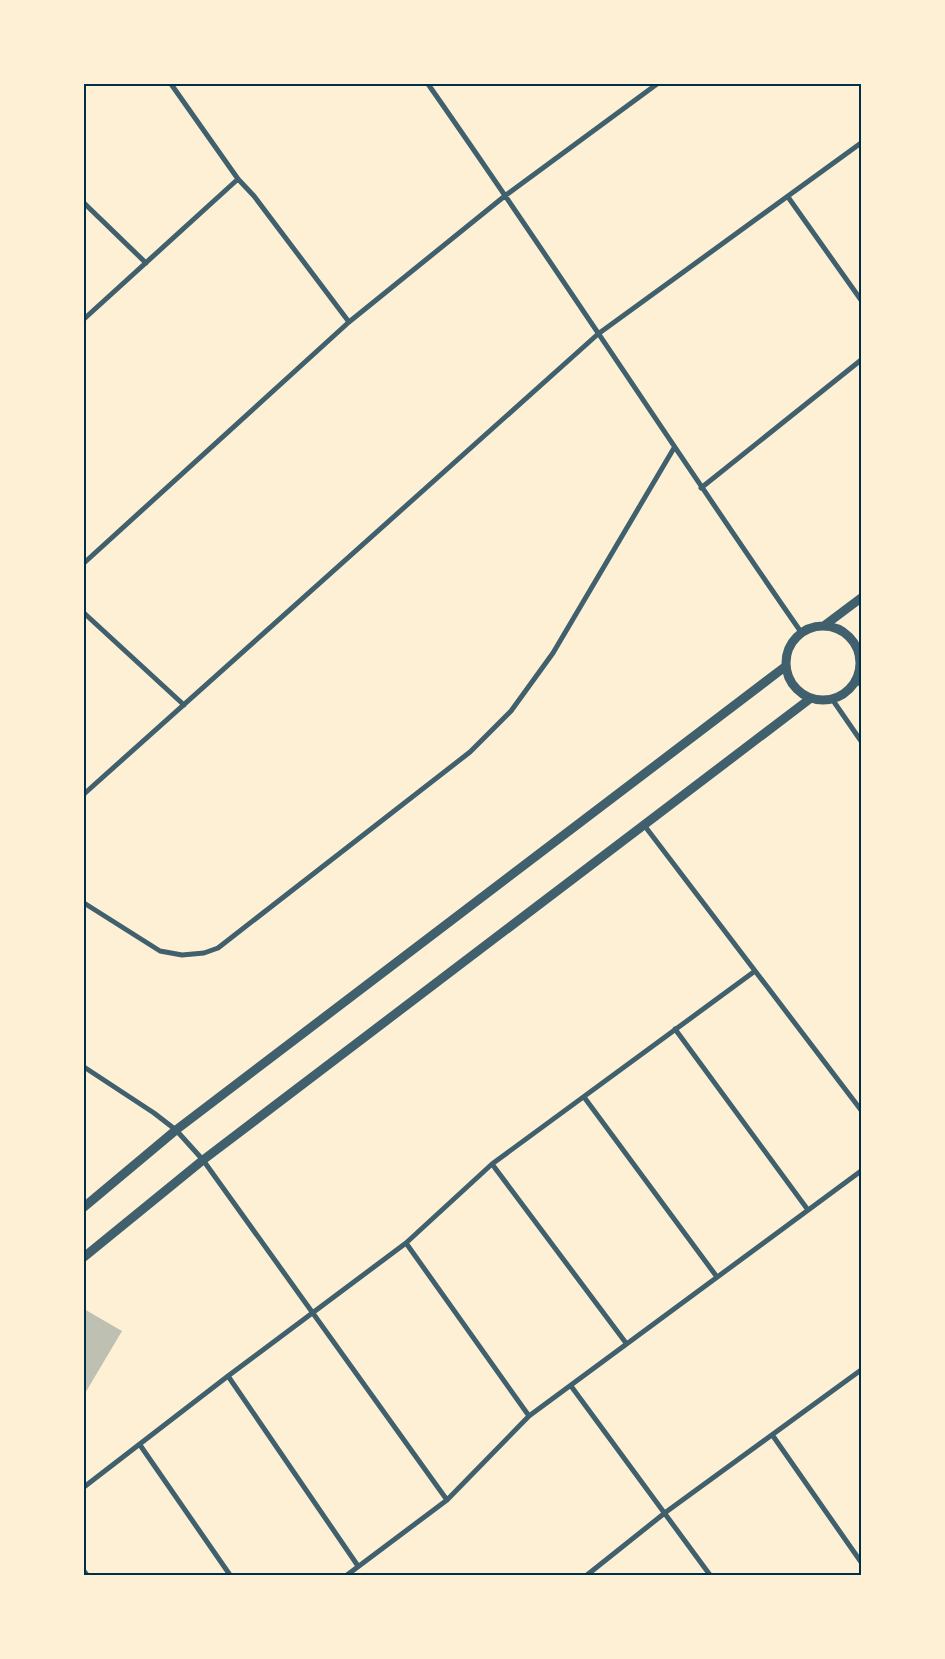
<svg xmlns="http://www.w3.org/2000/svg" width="945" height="1659" font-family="'Noto Sans',sans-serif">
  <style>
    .building { fill: #bec0b2 }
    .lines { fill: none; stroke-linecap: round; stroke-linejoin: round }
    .minor { stroke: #3f606c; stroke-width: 5 }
    .tertiary { stroke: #3f606c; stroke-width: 9 }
    .neatline { fill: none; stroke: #003049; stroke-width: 2 }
  </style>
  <rect width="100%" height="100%" fill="#fdf0d5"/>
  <!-- building -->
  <path class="building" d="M84,1309l38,22 -38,64z"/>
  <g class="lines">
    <!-- minor -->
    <path class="minor" d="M171,84l67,95
      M428,84c127,181 247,367 373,548
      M788,197l73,103
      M84,203l62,60
      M84,319l154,-140 16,17 95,126
      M701,488l160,-128
      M84,563l265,-241 157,-127 151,-111
      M84,613l100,92
      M857,679l4,6
      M832,699l29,42
      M84,794l514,-460 263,-191
      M644,825l217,285
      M84,903l76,48 22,4 22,-2 14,-5 252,-196 41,-41 42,-58 121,-205
      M675,1029l133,181
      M84,1067l70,46 22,17 27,30 244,340
      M584,1097l133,180
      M492,1164l134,179
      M406,1243l123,173
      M228,1376l130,190
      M571,1386l139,189
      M773,1436l88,126
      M140,1445l90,130
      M84,1487l144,-111 178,-133 86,-79 263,-193
      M84,1571l3,4
      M347,1575l100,-75 82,-84 332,-245
      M587,1575l79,-63 195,-142"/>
    <!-- tertiary -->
    <path class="tertiary" d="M825,625l36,-27
      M786 663a37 37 0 1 1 74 0a37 37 0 1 1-74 0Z
      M84,1207l92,-77 610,-464
      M84,1257l119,-97 608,-462"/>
  </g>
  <!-- border -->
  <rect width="945" height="1659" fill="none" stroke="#fdf0d5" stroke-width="170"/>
  <rect x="85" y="85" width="775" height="1489" class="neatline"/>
</svg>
